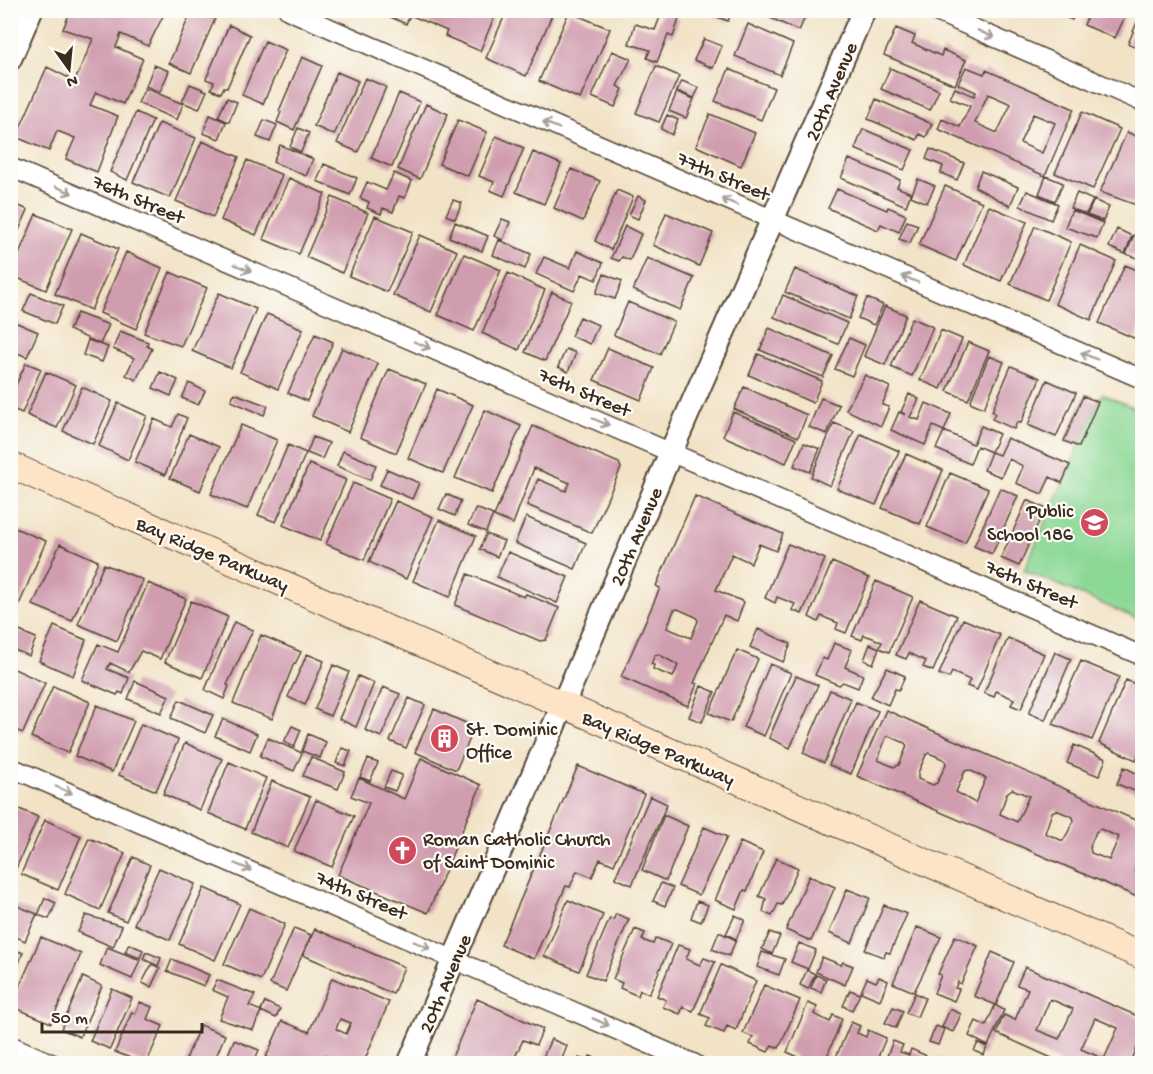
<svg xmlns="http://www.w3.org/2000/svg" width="1153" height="1074" font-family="'Gochi Hand',sans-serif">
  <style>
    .green { fill: #8bd895; stroke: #63815a; stroke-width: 1.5 }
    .building { fill: #d09daf; fill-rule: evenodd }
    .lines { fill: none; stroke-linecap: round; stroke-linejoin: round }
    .minor-casing { stroke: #564637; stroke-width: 21 }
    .tertiary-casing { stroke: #564637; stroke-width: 26 }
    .secondary-casing { stroke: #564637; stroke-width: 28 }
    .minor { stroke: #fff; stroke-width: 18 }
    .tertiary { stroke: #fff; stroke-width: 22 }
    .secondary { stroke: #fee4c6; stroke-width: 26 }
    .oneway { stroke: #a79f9a }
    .labels { text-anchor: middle; stroke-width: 4.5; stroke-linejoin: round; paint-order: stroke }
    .street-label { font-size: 20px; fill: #3b2a1e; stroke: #fdfcf7 }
    .poi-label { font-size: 20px; fill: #3b2a1e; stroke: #fdfcf7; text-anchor: start }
  </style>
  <rect width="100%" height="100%" fill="#fdfcf7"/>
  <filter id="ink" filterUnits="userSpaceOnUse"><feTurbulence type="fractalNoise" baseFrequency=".0167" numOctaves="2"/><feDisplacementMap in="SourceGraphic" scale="12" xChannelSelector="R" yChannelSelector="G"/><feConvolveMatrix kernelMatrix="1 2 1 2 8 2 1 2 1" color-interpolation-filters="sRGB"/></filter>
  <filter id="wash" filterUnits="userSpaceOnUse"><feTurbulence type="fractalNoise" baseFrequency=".008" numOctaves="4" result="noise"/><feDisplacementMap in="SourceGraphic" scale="24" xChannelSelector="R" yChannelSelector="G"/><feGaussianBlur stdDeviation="1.35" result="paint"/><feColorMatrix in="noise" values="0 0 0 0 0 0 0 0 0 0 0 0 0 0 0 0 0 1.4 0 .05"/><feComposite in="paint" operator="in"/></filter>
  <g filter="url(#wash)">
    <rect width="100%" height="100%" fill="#f2e3c7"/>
    <!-- green -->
    <path class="green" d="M1102,394l40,17v210l-118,-51z"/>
    <g id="blocks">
      <!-- building -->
      <path class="building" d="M71,10h95l-18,36 -27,-12 -5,13 27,12 -20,45 -27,-12 -6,13 28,11 -21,56 -31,-13 9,-21 -18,-7 -8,20 -33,-14 31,-70 28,14 18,-42 -30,-10z
        M192,10l23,9 -24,54 -22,-10z
        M375,10h118l3,3 -16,38 -35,-15 2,-5 -37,-16 -4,9z
        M507,10h47l-28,66 -40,-18z
        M712,10h21l-5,11 -18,-7z
        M753,10h55l-9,21z
        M1050,10h26l-4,10z
        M1090,10h38l-13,28 -31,-13z
        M1142,10v40l-14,-6z
        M569,12l41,17 -30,70 -41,-18z
        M662,12l17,7 -6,18 -5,-2 -11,27 -10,-4 3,-8 -21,-6 6,-20 20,6z
        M748,24l45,20 -13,31 -45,-19z
        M229,25l21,10 -23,53 -3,-1 -3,6 -10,-4 3,-7 -8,-3z
        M896,28l19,8 -3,7 29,13 2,-6 23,10 -11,25 -71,-30z
        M704,39l18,7 -9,22 -19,-8z
        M265,41l21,9 -23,54 -21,-9z
        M612,51l19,8 -14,27 6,3 -8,18 -23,-10z
        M302,57l20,9 -28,64 -17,-8 4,-10 -2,-1z
        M154,65l15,6 -9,21 -14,-6z
        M656,66l23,10 -20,46 -23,-9z
        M966,67l18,7 2,-4 88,39 -29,67 -107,-47 4,-10 18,8 10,-21 -20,-8 5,-10 19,8 2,-4 -18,-8zM988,94l23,10 -14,29 -22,-10zM1033,114l22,9 -13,30 -22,-10z
        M890,68l49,22 -9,20 -49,-21z
        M729,69l45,19 -13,32 -46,-19z
        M337,72l21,9 -24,54 -20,-9z
        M365,78l21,9 -28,65 -21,-9z
        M682,81l17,7 -5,10 -17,-7z
        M190,84l17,7 -8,18 -17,-7z
        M145,88l38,16 -6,16 -39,-17z
        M677,92l17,7 -8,19 -17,-7z
        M399,93l21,9 -28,65 -21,-9z
        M227,98l10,4 -8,20 -11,-5z
        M876,99l56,25 -6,13 -7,-3 -2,6 -49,-21z
        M426,104l22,10 -28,65 -22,-10z
        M136,112l17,8 -26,60 -17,-8z
        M1082,112l38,17 -27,60 -38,-16z
        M710,114l45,19 -14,33 -45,-20z
        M210,115l16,7 -7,17 -16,-6z
        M667,115l11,5 -6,15 -11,-6z
        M264,120l13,5 -7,17 -13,-5z
        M458,120l29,12 -19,44 -29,-12z
        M159,123l37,15 -26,60 -37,-16z
        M298,128l11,5 -8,19 -11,-5z
        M863,129l50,21 -9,20 -49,-21z
        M1127,132l15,7v68l-42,-15z
        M496,136l28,12 -20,48 -14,-6 4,-8 -15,-6z
        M202,141l37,16 -26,60 -37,-16z
        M280,145l33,14 -7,17 -33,-14z
        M930,149l34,14 -7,17 -16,-7 2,-7 -17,-7z
        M533,152l28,12 -17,40 -28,-12z
        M849,159l51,21 -3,7 14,6 -5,13 -65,-28z
        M247,160l35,15 -26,60 -35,-15z
        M324,164l33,14 -7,17 -33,-14z
        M571,169l29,12 -17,40 -29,-13z
        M981,171l37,16 -8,19 -35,-19z
        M394,173l18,8 -7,17 -6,-2 -6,16 -10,-4 -2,6 -14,-6 2,-6 -9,-4 7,-16 19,8z
        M1046,176l17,7 -8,18 -16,-7z
        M289,178l36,16 -26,60 -36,-15z
        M918,179l17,7 -8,17 -16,-7z
        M945,186l37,16 -26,59 -37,-16z
        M837,189l50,21 1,-3 18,8 -7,17 -18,-8 -3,6 -50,-22z
        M617,190l16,7 -22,53 -16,-9z
        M1027,191l31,13 -7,16 -31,-14z
        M1077,193l16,7 -7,14 -16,-6z
        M638,196l8,4 -8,19 -9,-4z
        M332,197l36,16 -26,60 -36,-16z
        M453,200l9,3 -7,16 -9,-4z
        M1094,200l15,7 -6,14 -16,-6z
        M10,202l18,8 -18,40z
        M989,206l38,16 -26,59 -37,-16z
        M1072,210l31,13 -6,15 -32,-11z
        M666,213l47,20 -14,33 -46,-21z
        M36,214l36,15 -26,61 -36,-15z
        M375,216l38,16 -26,60 -38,-16z
        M502,219l8,3 -7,18 -9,-4z
        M907,221l11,4 -8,18 -11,-4z
        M455,222l33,14 -6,15 -33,-14z
        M625,226l16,8 -11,26 -8,-3 -3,4 -8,-3z
        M1035,226l36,16 -25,58 -36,-16z
        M1117,229l15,7 -7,18 -16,-7z
        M81,233l37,16 -27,61 -36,-16z
        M420,235l37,16 -26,61 -38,-17z
        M1134,235l8,3v22l-16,-6z
        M499,240l32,14 -6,15 -32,-14z
        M1080,245l36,16 -25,59 -36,-16z
        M577,251l26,12 -7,17 -14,-6 -8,17 -38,-17 8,-17 26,11z
        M126,252l36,16 -26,61 -36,-16z
        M464,254l37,16 -27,61 -36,-16z
        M647,258l47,20 -14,32 -47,-20z
        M1125,265l17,7v52l-6,15 -37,-16z
        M795,269l63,27 -9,23 -64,-27z
        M170,272l37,16 -26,58 -37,-13z
        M508,273l37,17 -26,60 -37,-17z
        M604,274l18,7 -7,18 -19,-6z
        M10,283l8,4 -8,18z
        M552,292l19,9 -26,60 -20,-9z
        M31,293l32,13 -8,18 -32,-13z
        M219,293l37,16 -25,59 -39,-17z
        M783,295l64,28 -9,21 -64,-27z
        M867,298l16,7 -9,20 -16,-7z
        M628,302l46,20 -14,32 -46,-19z
        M885,306l21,9 -21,50 -21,-9z
        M77,313l32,12 -9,19 -31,-14z
        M267,314l36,15 -25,60 -38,-17z
        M580,317l18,8 -8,19 -19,-8z
        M912,318l21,9 -21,49 -21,-9z
        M10,320l28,12 -11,25 -17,-7z
        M769,328l64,28 -10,21 -63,-27z
        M941,330l21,9 -21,50 -21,-9z
        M120,331l28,11 -1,4 5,3 -16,31 -10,-5 8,-17 -21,-9z
        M315,334l18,8 -26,59 -19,-8z
        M849,338l16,7 -13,31 -17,-7z
        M88,340l20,7 -6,15 -19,-7z
        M968,342l21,9 -21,49 -21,-9z
        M342,348l36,16 -30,68 -36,-16z
        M608,348l46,20 -13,32 -47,-20z
        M566,349l10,4 -8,19 -10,-5z
        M758,354l64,27 -9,22 -64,-28z
        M989,356l15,6 -20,46 -14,-6z
        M26,363l15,6 -19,44 -12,-5v-10z
        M1011,366l29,12 -19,45 -4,-1 -3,7 -22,-10 3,-6 -3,-2z
        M389,369l37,15 -30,69 -36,-16z
        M46,372l30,13 -19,43 -30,-13z
        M160,372l18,8 -7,16 -18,-8z
        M865,375l25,12 -8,18 7,2 -8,19 -35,-16z
        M1047,380l29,13 -20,44 -28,-12z
        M189,383l16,8 -7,14 -16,-7z
        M82,387l30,14 -19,43 -30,-13z
        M744,387l63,28 -9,22 -64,-28z
        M437,389l36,16 -30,68 -35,-15z
        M234,393l34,13 -4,9 -33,-14z
        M909,394l10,5 -9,18 9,3 7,-17 25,11 -7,17 29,13 8,-18 18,8 -8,18 8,3 8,-17 63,27 -8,18 -12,-6 -8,17 -26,-11 7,-17 -14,-7 -8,18 -17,-7 7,-18 -14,-6 -7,18 -34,-15 8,-18 -11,-5 -8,19 -34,-15 8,-18 7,3 -5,-3z
        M1083,396l15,6 -19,45 -15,-6z
        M821,398l18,7 -12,29 -18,-7z
        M118,403l29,13 -19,44 -29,-14z
        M485,410l36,16 -29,67 -37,-15z
        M733,412l63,27 -10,24 -63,-27z
        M178,414l9,4 -22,57 -30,-13 19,-43 18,8z
        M834,423l20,8 -24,55 -19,-9z
        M241,425l36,15 -30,69 -36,-15z
        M533,426l86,37 2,5 -29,65 -65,-28 11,-26 28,12 4,-8 -36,-15 -21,56 -19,-8z
        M189,434l30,13 -19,44 -30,-13z
        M861,434l38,17 -23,54 -39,-16z
        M313,437l16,6 -7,16 -15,-6z
        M804,443l16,6 -10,23 -16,-6z
        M288,445l18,8 -30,69 -18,-7z
        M343,451l33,14 -6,15 -33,-14z
        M906,454l37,16 -23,54 -38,-16z
        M309,464l37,16 -26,61 -37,-16z
        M387,469l32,14 -7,16 -32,-14z
        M950,473l38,16 -23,54 -38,-16z
        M353,483l37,16 -26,61 -38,-16z
        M1000,488l18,8 -26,58 -18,-8z
        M446,494l15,7 -6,15 -16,-7z
        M695,496l88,38 -7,17 -17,-7 -8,19 -19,-9 -16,36 28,12 -7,19 -13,-6 -30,68 3,1 -9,22 -67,-29 39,-89 -4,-2zM678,609l18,8 2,4 -7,17 -24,-10 7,-18zM658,654l20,11 -5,12 -20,-8 1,-4 -3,-1 4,-9z
        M1027,500l18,8 -26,58 -18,-8z
        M396,501l37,16 -27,62 -37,-17z
        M476,508l17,7 -7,17 -18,-7z
        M526,517l60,26 -11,26 -60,-26z
        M439,520l37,16 -26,61 -37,-16z
        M10,526l36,15 -30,71 -6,-2z
        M486,534l18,7 -7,16 -17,-8z
        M60,544l38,17 -26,60 -39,-16z
        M788,544l37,15 -23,55 -10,-4 3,-6 -18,-7 -2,6 -10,-5z
        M508,552l60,25 -11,26 -60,-26z
        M832,562l37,16 -23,55 -10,-4 2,-6 -17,-7 -3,6 -9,-5z
        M104,564l39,16 -26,61 -39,-17z
        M468,574l56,23 2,-3 33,14 -13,32 -6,1 -85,-36z
        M876,581l37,16 -24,55 -10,-4 3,-6 -9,-4 -9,-3 -2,5 -10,-4z
        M148,583l38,16 -26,60 -19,-8 -12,21 -19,-9 -3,6 22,9 -6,16 -4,-2 -2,3 -35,-15 16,-36 20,8z
        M920,600l37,16 -24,55 -10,-4 3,-6 -17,-8 -3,6 -10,-4z
        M191,601l37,16 -26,61 -37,-16z
        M963,619l37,16 -23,55 -10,-4 3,-6 -18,-8 -3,6 -10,-4z
        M234,622l19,8 -26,55 2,1 -5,13 -19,-9z
        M54,626l32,14 -13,36 -34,-15z
        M10,627l26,11 -7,18 -19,-8z
        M758,629l33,15 -8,18 -33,-15z
        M261,635l40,17 -6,12 -1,-1 -22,56 -39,-16z
        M1008,638l36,16 -23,55 -10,-4 3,-6 -18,-8 -2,6 -10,-4z
        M834,643l18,7 -7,17 18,8 -5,13 -15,-6 -4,3 -24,-10 8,-17 4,2z
        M870,644l9,4 -6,16 -9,-4z
        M737,650l21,9 -27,63 -22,-9z
        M1055,652l16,7 -26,61 -16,-7z
        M307,654l17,7 -19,44 -17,-8z
        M1081,661l38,16 -27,63 -39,-16z
        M770,664l21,9 -27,63 -21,-9z
        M333,665l16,7 -19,44 -15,-7z
        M10,667l35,16 -22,50 -13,-5z
        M887,668l18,8 -6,14 -4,-1 -7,16 -17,-8z
        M358,676l16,7 -18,44 -17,-8z
        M796,676l22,9 -28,63 -21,-10z
        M1126,680l16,7v58l-6,15 -37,-17z
        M135,681l34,15 -8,17 -33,-14z
        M53,686l37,16 -22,51 -37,-16z
        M701,686l14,6 -13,30 -13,-5z
        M383,687l17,7 -19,43 -16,-7z
        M830,690l21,9 -27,64 -21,-10z
        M409,698l16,7 -19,43 -16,-7z
        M179,700l34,15 -8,18 -34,-15z
        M856,702l22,9 -27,63 -22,-9z
        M97,705l37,16 -22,51 -37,-16z
        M434,709l41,18 -19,43 -41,-18z
        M886,710l256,113v27l-7,18v4l7,3v24l-285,-123zM889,736l16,7 2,3 -8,19 -5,2 -16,-7 8,-23zM929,753l16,7 1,4 -9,19 -4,2 -15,-6v-6l8,-18zM969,770l17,8 -11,25 -19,-11 9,-21zM1012,789l17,7 -12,26 -17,-8 7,-21zM1056,810l17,7 1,4 -11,20 -18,-8 7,-21zM1100,829l19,8 -10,23 -18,-7 -1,-7 6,-14z
        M223,719l34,15 -7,17 -35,-15z
        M141,724l37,16 -22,51 -37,-16z
        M292,726l9,4 -7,17 -10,-5z
        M308,734l18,8 -6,16 -18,-7z
        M268,738l34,15 -8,18 -34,-15z
        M185,743l37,16 -22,51 -37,-16z
        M1074,745l32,14 -7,17 -32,-13z
        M342,748l9,3 -6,15 -9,-3z
        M311,757l34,15 -7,17 -35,-13z
        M421,758l60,27 -53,128 -90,-38 31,-72 -18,-7 8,-18 45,21z
        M368,759l10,4 -8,18 -10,-4z
        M229,762l37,16 -21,51 -37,-16z
        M578,766l66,28 -30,71 -14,-6 -8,18 -15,-6 -7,16 -4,-1 -32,73 -33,-14z
        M1124,767l18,9v18l-25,-10z
        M391,771l11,4 -7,16 -11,-4z
        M272,781l38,16 -22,51 -37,-16z
        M650,796l17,8 -35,81 -17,-7z
        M316,800l38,16 -22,51 -38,-16z
        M10,805l28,12 -23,54 -5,-2z
        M664,815l24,11 -22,55 -24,-11z
        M45,820l36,16 -23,54 -37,-16z
        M704,827l23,10 -28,58 -21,-9z
        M89,838l36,15 -25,57 -35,-16z
        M740,842l23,10 -16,39 -3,-1 -8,19 -21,-9z
        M133,857l17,8 -24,56 -18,-8z
        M776,858l22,10 -16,37 -4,-1 -6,12 -9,-4 3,-13 -7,-3z
        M159,868l36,16 -25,56 -36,-16z
        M809,876l26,11 -24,54 -25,-11z
        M661,883l12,5 -8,18 -12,-5z
        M204,888l36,16 -25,56 -36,-16z
        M847,889l23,9 -18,45 -23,-10z
        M45,898l11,5 -7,16 -11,-4z
        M568,900l35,15 -24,56 -35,-15z
        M697,901l11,4 -7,17 -10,-4z
        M15,905l22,9 -12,27 -15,-7v-18z
        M884,905l23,9 -17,39 -4,-1 -2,5 -19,-7z
        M249,908l36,16 -24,56 -37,-16z
        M616,914l13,5 -26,62 -17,-7 24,-56 3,2z
        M86,915l36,11 -9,21 -35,-15z
        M735,915l10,5 -9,19 -10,-5z
        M917,927l24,10 -27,55 -21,-9z
        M294,928l17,7 -25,56 -16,-7z
        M315,929l89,38 -11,27 -90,-39z
        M635,929l10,4 -3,7 11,4 3,-6 15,6 -22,50 -9,-4 -2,6 -18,-8 2,-5 -9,-4z
        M719,932l17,8 -7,16 -17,-7z
        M770,932l10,4 -8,18 -10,-5z
        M955,936l23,10 -17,38 -3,-2 -3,6 4,1 -5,12 -20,-8 7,-18 -3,-1z
        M41,937l40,17 -30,69 -40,-17z
        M799,943l17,7 -8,19 -17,-7z
        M129,944l14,6 -3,8 -15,-6z
        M678,945l12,4 -4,10 14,6 4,-7 11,4 -22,49 -10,-4 -3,7 -17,-7 3,-7 -9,-4z
        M107,947l33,13 -8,19 -32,-14z
        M10,948l13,5 -12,29h-1z
        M146,952l15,6 -3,8 -15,-7z
        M762,952l23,7 -6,16 -22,-8z
        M992,952l22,10 -18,43 -22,-9z
        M822,957l19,8 2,-3 10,4 -8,19 -29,-13z
        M172,959l37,16 -5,11 -37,-15z
        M152,964l8,4 -9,19 -9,-4z
        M721,965l35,16 -20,49 -9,-4 -3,7 -18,-7 4,-8 -10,-4z
        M1025,967l117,51v21h-1l-11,25h-65l-69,-31 8,-18 11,5 13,-31 -11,-4zM1050,999l23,10 -14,30 -22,-9zM1095,1018l23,10 -14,31 -23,-10z
        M807,970l8,4 -7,15 -8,-4z
        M816,975l10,4 -5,13 -10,-4z
        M83,977l19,9 -22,51 -19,-8z
        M879,977l9,4 -8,19 -19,-8 6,-14 9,4z
        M332,978l57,24 -26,62h-29l1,-4 -10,-5 -4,9h-40l-15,-7 16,-36 27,11zM340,1019l11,4 -5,11 -10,-5z
        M217,980l38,15 -6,11 12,5 4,-9 15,7 -4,9 -15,-7 -8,19 -34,-11 9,-22 -16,-7z
        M764,985l36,15 -21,48 -7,-3 -4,7 -18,-8 3,-7 -10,-4z
        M112,989l20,9 -22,51 -20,-8z
        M850,990l10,4 -8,16 -9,-4z
        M915,993l10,5 -8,19 -11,-4z
        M477,999l66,30 -7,16 -13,-5 -10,21 6,3h-70z
        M140,1002l12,5 -5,12 16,7 -17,38 -31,-12 17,-40 3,2z
        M808,1003l9,4 -3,7 16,8 3,-7 9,4 -18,45h-31l3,-8 -9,-4z
        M995,1005l9,5 -16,36 -19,-10 7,-15 10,5z
        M893,1007l10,4 -7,17 -11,-5z
        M950,1009l11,5 -8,18 -11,-5z
        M851,1022l9,4 -3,7 9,4 2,-7 18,8 -11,26h-42z
        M200,1025l25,10 -12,29h-29z
        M936,1026l8,3 -6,16 -9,-3z
        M551,1039l16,7 -7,18h-20z
        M234,1040l25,10 -6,14h-29z
        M893,1041l10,4 -3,7 9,3 2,-6 18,8 -3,7h-42z
        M978,1043l9,4 -3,8 -10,-4z
        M590,1056l10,4 8,4h-31l2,-6 9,3z
        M938,1058l13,6h-15z"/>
    </g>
  </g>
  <g filter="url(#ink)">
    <use href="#blocks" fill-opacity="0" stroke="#564637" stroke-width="1.5"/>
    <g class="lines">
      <defs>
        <path id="minor" d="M288,10l854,369
          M932,10l210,92
          M10,167l1132,489
          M10,767l685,297
          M10,1045l43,19"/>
        <path id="tertiary" d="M10,59l21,-49
          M409,1064l262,-612 193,-442"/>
        <path id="secondary" d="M10,465l1132,491"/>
      </defs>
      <!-- minor casing -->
      <use href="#minor" class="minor-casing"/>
      <!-- tertiary casing -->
      <use href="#tertiary" class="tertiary-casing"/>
      <!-- secondary casing -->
      <use href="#secondary" class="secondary-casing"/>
      <!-- minor -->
      <use href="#minor" class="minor"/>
      <!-- tertiary -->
      <use href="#tertiary" class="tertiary"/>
      <!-- secondary -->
      <use href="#secondary" class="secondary"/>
    </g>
    <!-- one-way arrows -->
    <defs><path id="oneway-shaft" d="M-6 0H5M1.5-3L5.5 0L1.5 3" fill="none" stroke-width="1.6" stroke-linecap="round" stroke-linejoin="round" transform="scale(1.5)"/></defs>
    <g class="oneway">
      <use href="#oneway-shaft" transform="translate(986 34) rotate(24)"/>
      <use href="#oneway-shaft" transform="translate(551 125) rotate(-157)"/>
      <use href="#oneway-shaft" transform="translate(64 190) rotate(23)"/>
      <use href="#oneway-shaft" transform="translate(730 202) rotate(-157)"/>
      <use href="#oneway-shaft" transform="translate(243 268) rotate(23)"/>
      <use href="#oneway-shaft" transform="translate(910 279) rotate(-157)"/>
      <use href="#oneway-shaft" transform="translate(422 345) rotate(23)"/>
      <use href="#oneway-shaft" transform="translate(1089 356) rotate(-157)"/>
      <use href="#oneway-shaft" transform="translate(601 422) rotate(23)"/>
      <use href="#oneway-shaft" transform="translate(64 790) rotate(23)"/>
      <use href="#oneway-shaft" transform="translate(243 867) rotate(23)"/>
      <use href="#oneway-shaft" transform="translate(422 945) rotate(23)"/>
      <use href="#oneway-shaft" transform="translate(601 1022) rotate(24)"/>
    </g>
  </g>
  <!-- icons -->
  <defs>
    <symbol id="school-disc" viewBox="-11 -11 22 22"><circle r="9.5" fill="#d1495b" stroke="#fdfcf7"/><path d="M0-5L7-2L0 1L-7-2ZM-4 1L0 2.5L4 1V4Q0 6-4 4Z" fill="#fff"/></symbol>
    <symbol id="building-disc" viewBox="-11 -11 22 22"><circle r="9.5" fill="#d1495b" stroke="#fdfcf7"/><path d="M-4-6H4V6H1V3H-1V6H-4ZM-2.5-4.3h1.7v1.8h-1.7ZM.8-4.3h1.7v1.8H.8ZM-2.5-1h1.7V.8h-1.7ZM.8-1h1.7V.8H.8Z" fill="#fff"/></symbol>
    <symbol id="church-disc" viewBox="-11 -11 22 22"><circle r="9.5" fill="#d1495b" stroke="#fdfcf7"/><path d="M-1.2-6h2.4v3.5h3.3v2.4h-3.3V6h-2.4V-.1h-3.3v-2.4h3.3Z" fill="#fff"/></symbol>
  </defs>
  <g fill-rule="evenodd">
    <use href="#school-disc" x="1078" y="506" width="33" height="33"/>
    <use href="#building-disc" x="428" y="722" width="33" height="33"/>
    <use href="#church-disc" x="386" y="834" width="33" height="33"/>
  </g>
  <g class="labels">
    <!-- street labels -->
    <g class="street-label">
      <text transform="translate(830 91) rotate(-67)" y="7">20th Avenue</text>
      <text transform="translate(724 175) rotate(23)" y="7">77th Street</text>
      <text transform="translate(139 198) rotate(23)" y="7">76th Street</text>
      <text transform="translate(585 391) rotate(23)" y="7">76th Street</text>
      <text transform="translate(635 536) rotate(-67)" y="7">20th Avenue</text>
      <text transform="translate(213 553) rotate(23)" y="7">Bay Ridge Parkway</text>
      <text transform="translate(1032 583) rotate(23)" y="7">76th Street</text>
      <text transform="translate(659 747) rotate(23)" y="7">Bay Ridge Parkway</text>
      <text transform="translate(362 894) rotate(23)" y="7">74th Street</text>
      <text transform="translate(444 983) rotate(-67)" y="7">20th Avenue</text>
    </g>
    <!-- poi labels -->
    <g class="poi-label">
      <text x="1073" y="517" text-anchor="end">Public<tspan x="1073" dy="23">School 186</tspan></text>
      <text x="466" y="735">St. Dominic<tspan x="466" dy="23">Office</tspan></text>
      <text x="423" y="845">Roman Catholic Church<tspan x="423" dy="23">of Saint Dominic</tspan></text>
    </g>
  </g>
  <!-- margin -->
  <rect width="1153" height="1074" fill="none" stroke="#fdfcf7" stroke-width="36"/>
  <!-- north arrow -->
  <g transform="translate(69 69) rotate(165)" stroke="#fdfcf7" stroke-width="4.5" paint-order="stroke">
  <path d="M0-4.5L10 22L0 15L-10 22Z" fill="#3b2a1e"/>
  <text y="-9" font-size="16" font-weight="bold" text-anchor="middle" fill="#3b2a1e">N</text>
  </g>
  <!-- scale -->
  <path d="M42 1023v9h160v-9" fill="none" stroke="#3b2a1e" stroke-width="3"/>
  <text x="51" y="1023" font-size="18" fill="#3b2a1e" stroke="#fdfcf7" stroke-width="4.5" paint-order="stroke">50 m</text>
</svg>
